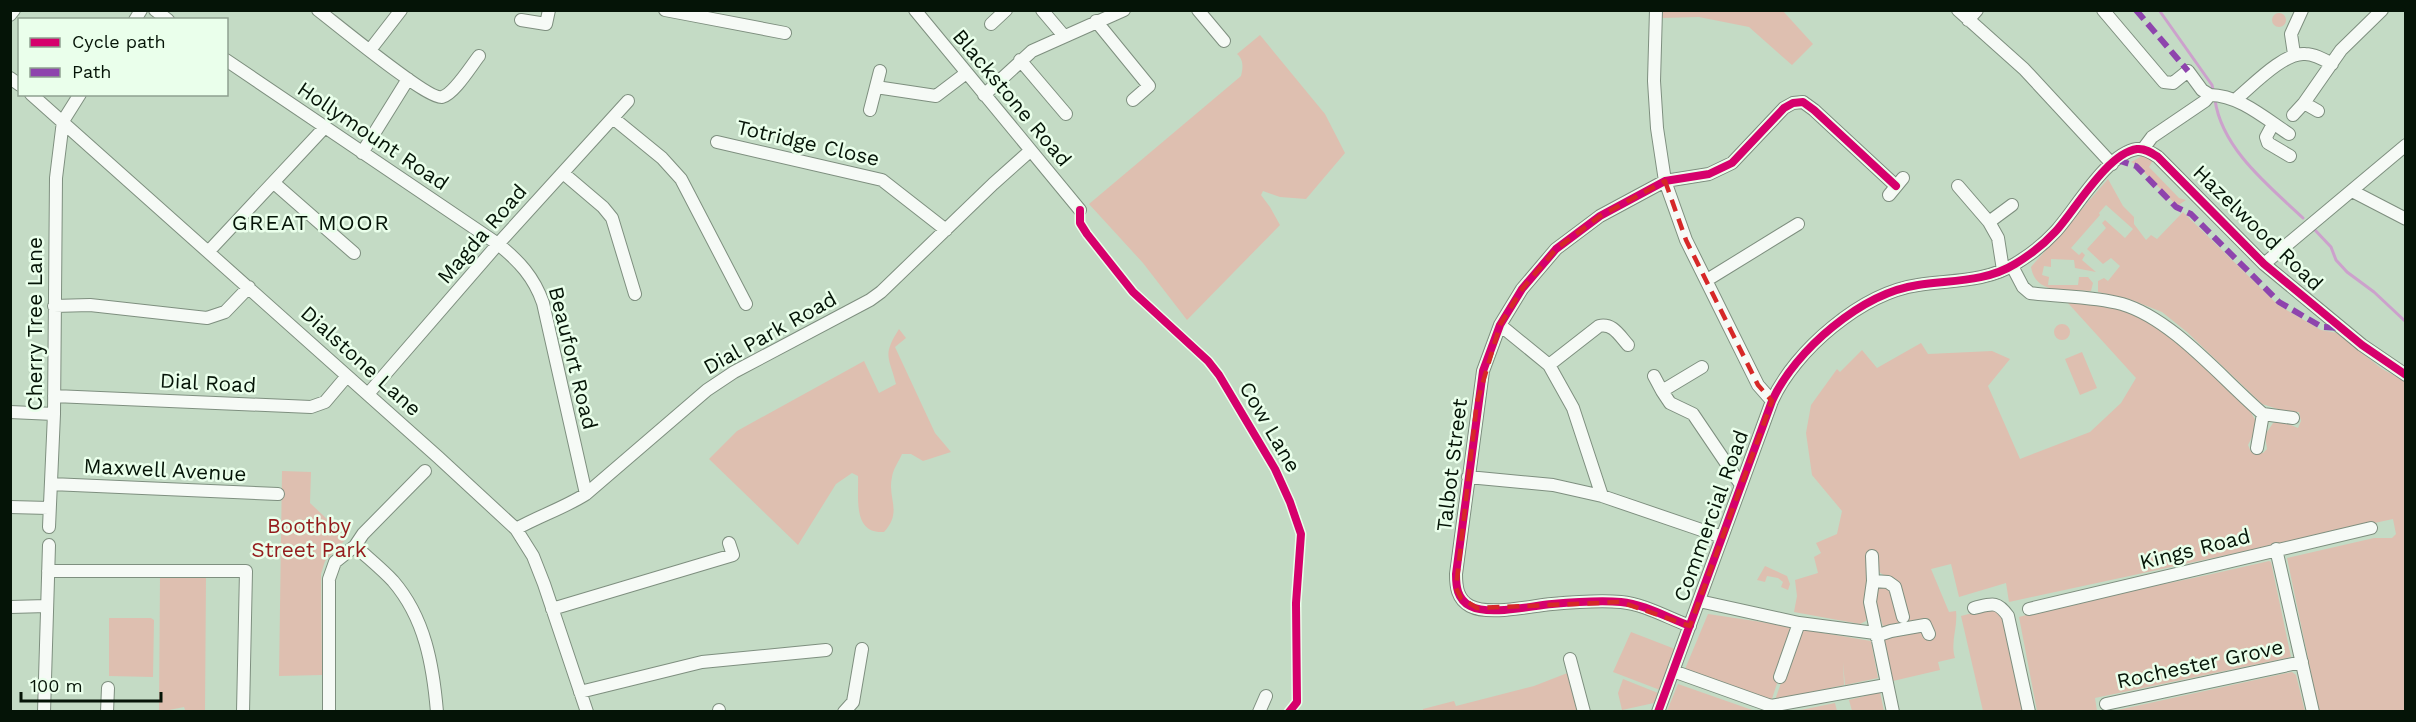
<svg xmlns="http://www.w3.org/2000/svg" width="2416" height="722" font-family="'Work Sans',sans-serif">
  <style>
    .green { fill: #debfb0 }
    .lines { fill: none; stroke-linecap: round; stroke-linejoin: round }
    .stream { stroke: #cca1cc; stroke-width: 3 }
    .minor-casing { stroke: #7e8f7f; stroke-width: 14 }
    .minor { stroke: #f6faf6; stroke-width: 12 }
    .quiet { stroke: #8e44ad; stroke-width: 6; stroke-dasharray: 12 6; stroke-linecap: butt }
    .cycleway-casing { stroke: #eaffeb; stroke-width: 11 }
    .cycleway { stroke: #d6006c; stroke-width: 8 }
    .marked { fill: none; stroke: #d62828; stroke-width: 4.5; stroke-dasharray: 12 8; stroke-linejoin: round }
    .labels { text-anchor: middle; stroke-width: 5; stroke-linejoin: round; paint-order: stroke }
    .street-label { font-size: 21px; fill: #051407; stroke: #eaffeb }
    .park-label { font-size: 21px; fill: #941c1c; stroke: #eaffeb }
    .neighbourhood-label { font-size: 22px; letter-spacing: 1.5px; fill: #051407; stroke: #eaffeb }
  </style>
  <rect width="100%" height="100%" fill="#c4dbc5"/>
  <!-- green -->
  <path class="green" d="M1661,11h122l30,33 -21,21 -43,-38 -50,-10 -38,1z
    M2272 20a7 7 0 1 1 14 0a7 7 0 1 1-14 0Z
    M1260,35l65,79 20,39 -39,46 -26,-2 -17,-6 -2,4 9,12 10,18 -93,95 -44,-57 -54,-59 152,-128c2,-8 3,-16 -4,-22z
    M2146,154l7,6 -4,7 30,31 7,2 -9,6 -40,-41 -6,-3z
    M2108,179l15,27 11,11v7l12,16 5,-5 6,4 26,-27 95,93 43,25 16,3 45,36 23,12v330h-86l-32,-153 87,-20h18l4,-4 -3,-15 -384,83 -3,-19 -47,14 -8,-33 -20,5 18,43 7,-1c2,17 -6,31 -1,47l-17,4 2,8 -47,11 -10,-43 38,-10 2,10 9,-4 -4,-16 -21,4c-3,-14 -7,-35 -19,-44 -4,-4 -7,-3 -11,-9 -21,20 -6,30 -11,52l-6,3 -66,-12 3,-16 -2,-16 23,-7 -4,-16 7,-4 -5,-10 21,-9 5,-23 -30,-36 -6,-42 5,-28 26,-36 3,3 22,-22 15,18 44,-25 7,11 64,-3 18,8 -22,27 32,73 70,-27 31,-29 15,-25 -69,-76 45,4 39,14 37,31 60,56 10,18 -10,20 3,7 12,1 4,-4 -2,-14 8,-12 8,-2 17,7 3,-7 -2,-9h-12l-25,-8 -75,-72 -25,-20 -33,-13 -31,-7v-11l6,-3 4,3 12,-15 -9,-8 -8,6 -16,-15 19,-21 -4,-5 3,-3 20,18 8,-9 -27,-24 -7,8 1,2 -29,33 8,7 3,-3 3,3 -3,5 14,12 -21,-4 -1,-8 -23,-1v8l-7,-1 -2,9 7,2 -1,8h30l1,-8h9l5,6 -2,8c-24,-2 -55,5 -60,-24z
    M2054 332a8 8 0 1 1 16 0a8 8 0 1 1-16 0Z
    M899,329l7,9 -11,9 40,86 16,19 -28,9 -12,-7h-9c-3,7 -9,15 -10,23 -5,22 11,34 -8,55 -32,2 -25,-35 -26,-56l-6,-3 -16,11 -38,61 -89,-86 28,-28 127,-70 15,32 17,-9c-7,-28 -14,-28 3,-55z
    M2082,352l15,36 -17,7 -15,-36z
    M282,471l29,1 -1,31 37,35 -22,23 -4,13 1,101 -43,1z
    M2269,561l2,1 20,95 -196,41 2,13h-60l-18,-94c82,-22 167,-36 250,-56z
    M1765,566l22,10 3,8 -2,6 -7,-3 2,-5 -5,-4 -11,-2 -2,6 -8,-2z
    M160,576l46,1 -1,134 -20,-1 -1,-3 -25,5z
    M1880,586l13,3 8,35 -18,2 -9,-28 3,-11z
    M1992,608l10,7 3,9 18,87h-40l-22,-95z
    M1708,614l87,13 -24,75 -86,-33z
    M109,618h42l3,2 -1,57 -44,-1z
    M1800,629l71,12 7,37 -33,7 -2,-23 1,23 -69,15z
    M1631,632l44,17 -15,41 -47,-18z
    M1570,672l11,40h-158v-3l31,-8 2,5 78,-20z
    M2292,672l4,3 9,36h-192z
    M1623,679l35,14 -4,10 -32,7 -4,-17z
    M1678,684l77,27h-88z
    M1880,692l4,19h-32l-3,-11z
    M1835,703l2,8h-41z"/>
  <g class="lines">
    <!-- stream -->
    <path class="stream" d="M2159,10l53,75 1,5
      M2215,100c7,49 54,86 88,118
      M2315,230l16,17 5,13 11,12 27,20 32,30"/>
    <defs>
      <path id="minor" d="M155,10l13,10
        M318,10c17,13 110,90 124,87 12,-3 29,-31 37,-41
        M665,10l120,23
        M915,10l165,200
        M1042,10l22,26
        M1198,10l26,31
        M1656,10l-2,71 3,47 8,53 21,59 72,145 14,16
        M1958,10l66,59 88,95
        M2103,10l61,72 9,1 15,-12 14,19 8,5
        M10,15l4,-5
        M135,20l6,-10
        M521,20l25,4 3,-14
        M1968,20l9,-10
        M1096,21l53,65 -16,14
        M991,24l15,-14
        M370,50l31,-40
        M2294,54l-3,-20 11,-24
        M226,60l272,184c21,17 36,33 45,59l43,191
        M1020,60l46,54
        M10,78l10,7
        M876,87l60,9 29,-22
        M31,94l407,363 78,72 17,27 11,28 43,128
        M984,95l48,-44 92,-41
        M2235,100c17,-14 49,-48 70,-46 9,0 18,5 27,10
        M870,110l10,-39
        M2318,111l-14,-8 37,-53 41,-40
        M2293,115l11,-12
        M613,118l49,40 19,21 65,125
        M2273,124l-7,13 2,6 22,13
        M717,142l165,38 64,50
        M2143,149l9,-12 53,-36 5,-6c29,0 56,24 79,39
        M362,153l46,-74
        M563,173l40,34 9,11 23,76
        M274,183l80,70
        M1958,186l31,36 9,16 5,32
        M2352,191l54,28
        M1889,195l14,-17
        M1989,222l23,-17
        M209,251l116,-124
        M2264,264l142,-119
        M2012,266l11,21 7,6c30,4 62,3 92,11 51,15 100,75 141,110l-6,34
        M1707,280l91,-56
        M54,306l36,-1 117,13 18,-6 24,-25
        M1500,325l49,40 24,43 29,88
        M1549,365l50,-39c14,-3 20,9 29,19
        M1702,367l-40,24 8,12 23,11 48,71
        M1654,376l8,15
        M368,394l130,-150 130,-143
        M54,396l257,11 14,-5 22,-26
        M10,412l44,2
        M2263,414l30,4
        M425,471l-62,63 -8,12c13,12 27,23 38,35 32,37 40,84 44,131
        M1468,477l85,8 49,11 120,41
        M51,484l227,10
        M10,507l39,1
        M49,527l5,-113 2,-236 7,-57 17,-27
        M516,529c23,-13 48,-21 70,-35l121,-104 27,-18 136,-72 11,-8 112,-108 37,-33
        M2276,549l37,163
        M1872,556l1,25 -3,21 23,110
        M48,571h198l-3,141
        M1873,581l15,1 7,5 8,30
        M1699,601l100,22 76,10
        M10,607l37,-1
        M1974,608c17,-4 23,-8 34,8l21,96
        M552,609l181,-54 -4,-12
        M2029,609l342,-81
        M1690,626c-22,-8 -46,-22 -69,-24 -23,-2 -47,0 -69,2 -22,2 -63,12 -82,2 -13,-7 -14,-20 -14,-32l27,-203 17,-46 22,-36 34,-40 44,-33 65,-35 44,-7 23,-11 52,-55 9,-5 10,-1 11,8 82,76
        M1876,636l15,-5 34,-6 4,9
        M1570,659l14,53
        M1673,671l98,35 115,-21
        M1780,677l19,-54
        M580,692l122,-30 124,-12
        M2106,704l196,-42
        M719,710v2
        M44,712l5,-167
        M107,712l1,-24
        M329,712v-133l6,-17 20,-16
        M844,712l9,-10 9,-53
        M1259,712l7,-16
        M1658,712l114,-311c23,-51 90,-108 146,-116 33,-5 68,-3 97,-21 15,-9 28,-19 40,-32 19,-20 52,-79 82,-83 8,-1 15,4 21,8l106,107 98,81 44,30"/>
    </defs>
    <!-- minor casing -->
    <use href="#minor" class="minor-casing"/>
    <!-- minor -->
    <use href="#minor" class="minor"/>
    <!-- quiet -->
    <path class="quiet" d="M2136,10l52,61
      M2117,160l19,6 40,41 15,7 88,88 43,25 19,1"/>
    <defs>
      <path id="cycleway" d="M1080,210v13l7,11 46,58 75,69 11,14 56,94 15,33 11,32 -5,69 1,99 -8,10
        M1690,626c-22,-8 -46,-22 -69,-24 -23,-2 -47,0 -69,2 -22,2 -63,12 -82,2 -13,-7 -14,-20 -14,-32l27,-203 17,-46 22,-36 34,-40 44,-33 65,-35 44,-7 23,-11 52,-55 9,-5 10,-1 11,8 82,76
        M1658,712l114,-311c23,-51 90,-108 146,-116 33,-5 68,-3 97,-21 15,-9 28,-19 40,-32 19,-20 52,-79 82,-83 8,-1 15,4 21,8l106,107 98,81 44,30"/>
    </defs>
    <!-- cycleway casing -->
    <use href="#cycleway" class="cycleway-casing"/>
    <!-- cycleway -->
    <use href="#cycleway" class="cycleway"/>
  </g>
  <!-- marked area -->
  <path class="marked" d="M1665,181l21,59 72,145 14,16 -82,225 -69,-24 -144,6 -16,-10 -5,-10 21,-186 23,-77 22,-36 34,-40 44,-33z"/>
  <g class="labels">
    <!-- street labels -->
    <g class="street-label">
      <text transform="translate(1012 98) rotate(50)" y="7">Blackstone Road</text>
      <text transform="translate(373 136) rotate(34)" y="7">Hollymount Road</text>
      <text transform="translate(808 143) rotate(13)" y="7">Totridge Close</text>
      <text transform="translate(2258 228) rotate(44)" y="7">Hazelwood Road</text>
      <text transform="translate(482 234) rotate(-49)" y="7">Magda Road</text>
      <text transform="translate(35 324) rotate(-90)" y="7">Cherry Tree Lane</text>
      <text transform="translate(770 333) rotate(-29)" y="7">Dial Park Road</text>
      <text transform="translate(573 358) rotate(76)" y="7">Beaufort Road</text>
      <text transform="translate(361 361) rotate(42)" y="7">Dialstone Lane</text>
      <text transform="translate(208 383) rotate(3)" y="7">Dial Road</text>
      <text transform="translate(1270 427) rotate(60)" y="7">Cow Lane</text>
      <text transform="translate(1452 465) rotate(-83)" y="7">Talbot Street</text>
      <text transform="translate(165 470) rotate(3)" y="7">Maxwell Avenue</text>
      <text transform="translate(1711 516) rotate(-70)" y="7">Commercial Road</text>
      <text transform="translate(2195 549) rotate(-14)" y="7">Kings Road</text>
      <text transform="translate(2200 664) rotate(-12)" y="7">Rochester Grove</text>
    </g>
    <!-- park labels -->
    <g class="park-label">
      <text x="309" y="533">Boothby<tspan x="309" dy="24">Street Park</tspan></text>
    </g>
    <!-- neighbourhood labels -->
    <g class="neighbourhood-label">
      <text x="311" y="230">GREAT MOOR</text>
    </g>
  </g>
  <!-- border -->
  <rect width="2416" height="722" fill="none" stroke="#051407" stroke-width="24"/>
  <!-- legend -->
  <rect x="18" y="18" width="210" height="78" fill="#eaffeb" stroke="#8ea190" stroke-width="1.5"/>
  <rect x="30" y="38" width="30" height="9" fill="#d6006c" stroke="#8ea190" stroke-width="1.5"/>
  <text x="72" y="48" font-size="18" fill="#051407">Cycle path</text>
  <rect x="30" y="68" width="30" height="9" fill="#8e44ad" stroke="#8ea190" stroke-width="1.5"/>
  <text x="72" y="78" font-size="18" fill="#051407">Path</text>
  <!-- scale -->
  <path d="M21 692v9h140v-9" fill="none" stroke="#051407" stroke-width="3"/>
  <text x="30" y="692" font-size="18" fill="#051407" stroke="#eaffeb" stroke-width="4.5" paint-order="stroke">100 m</text>
</svg>
